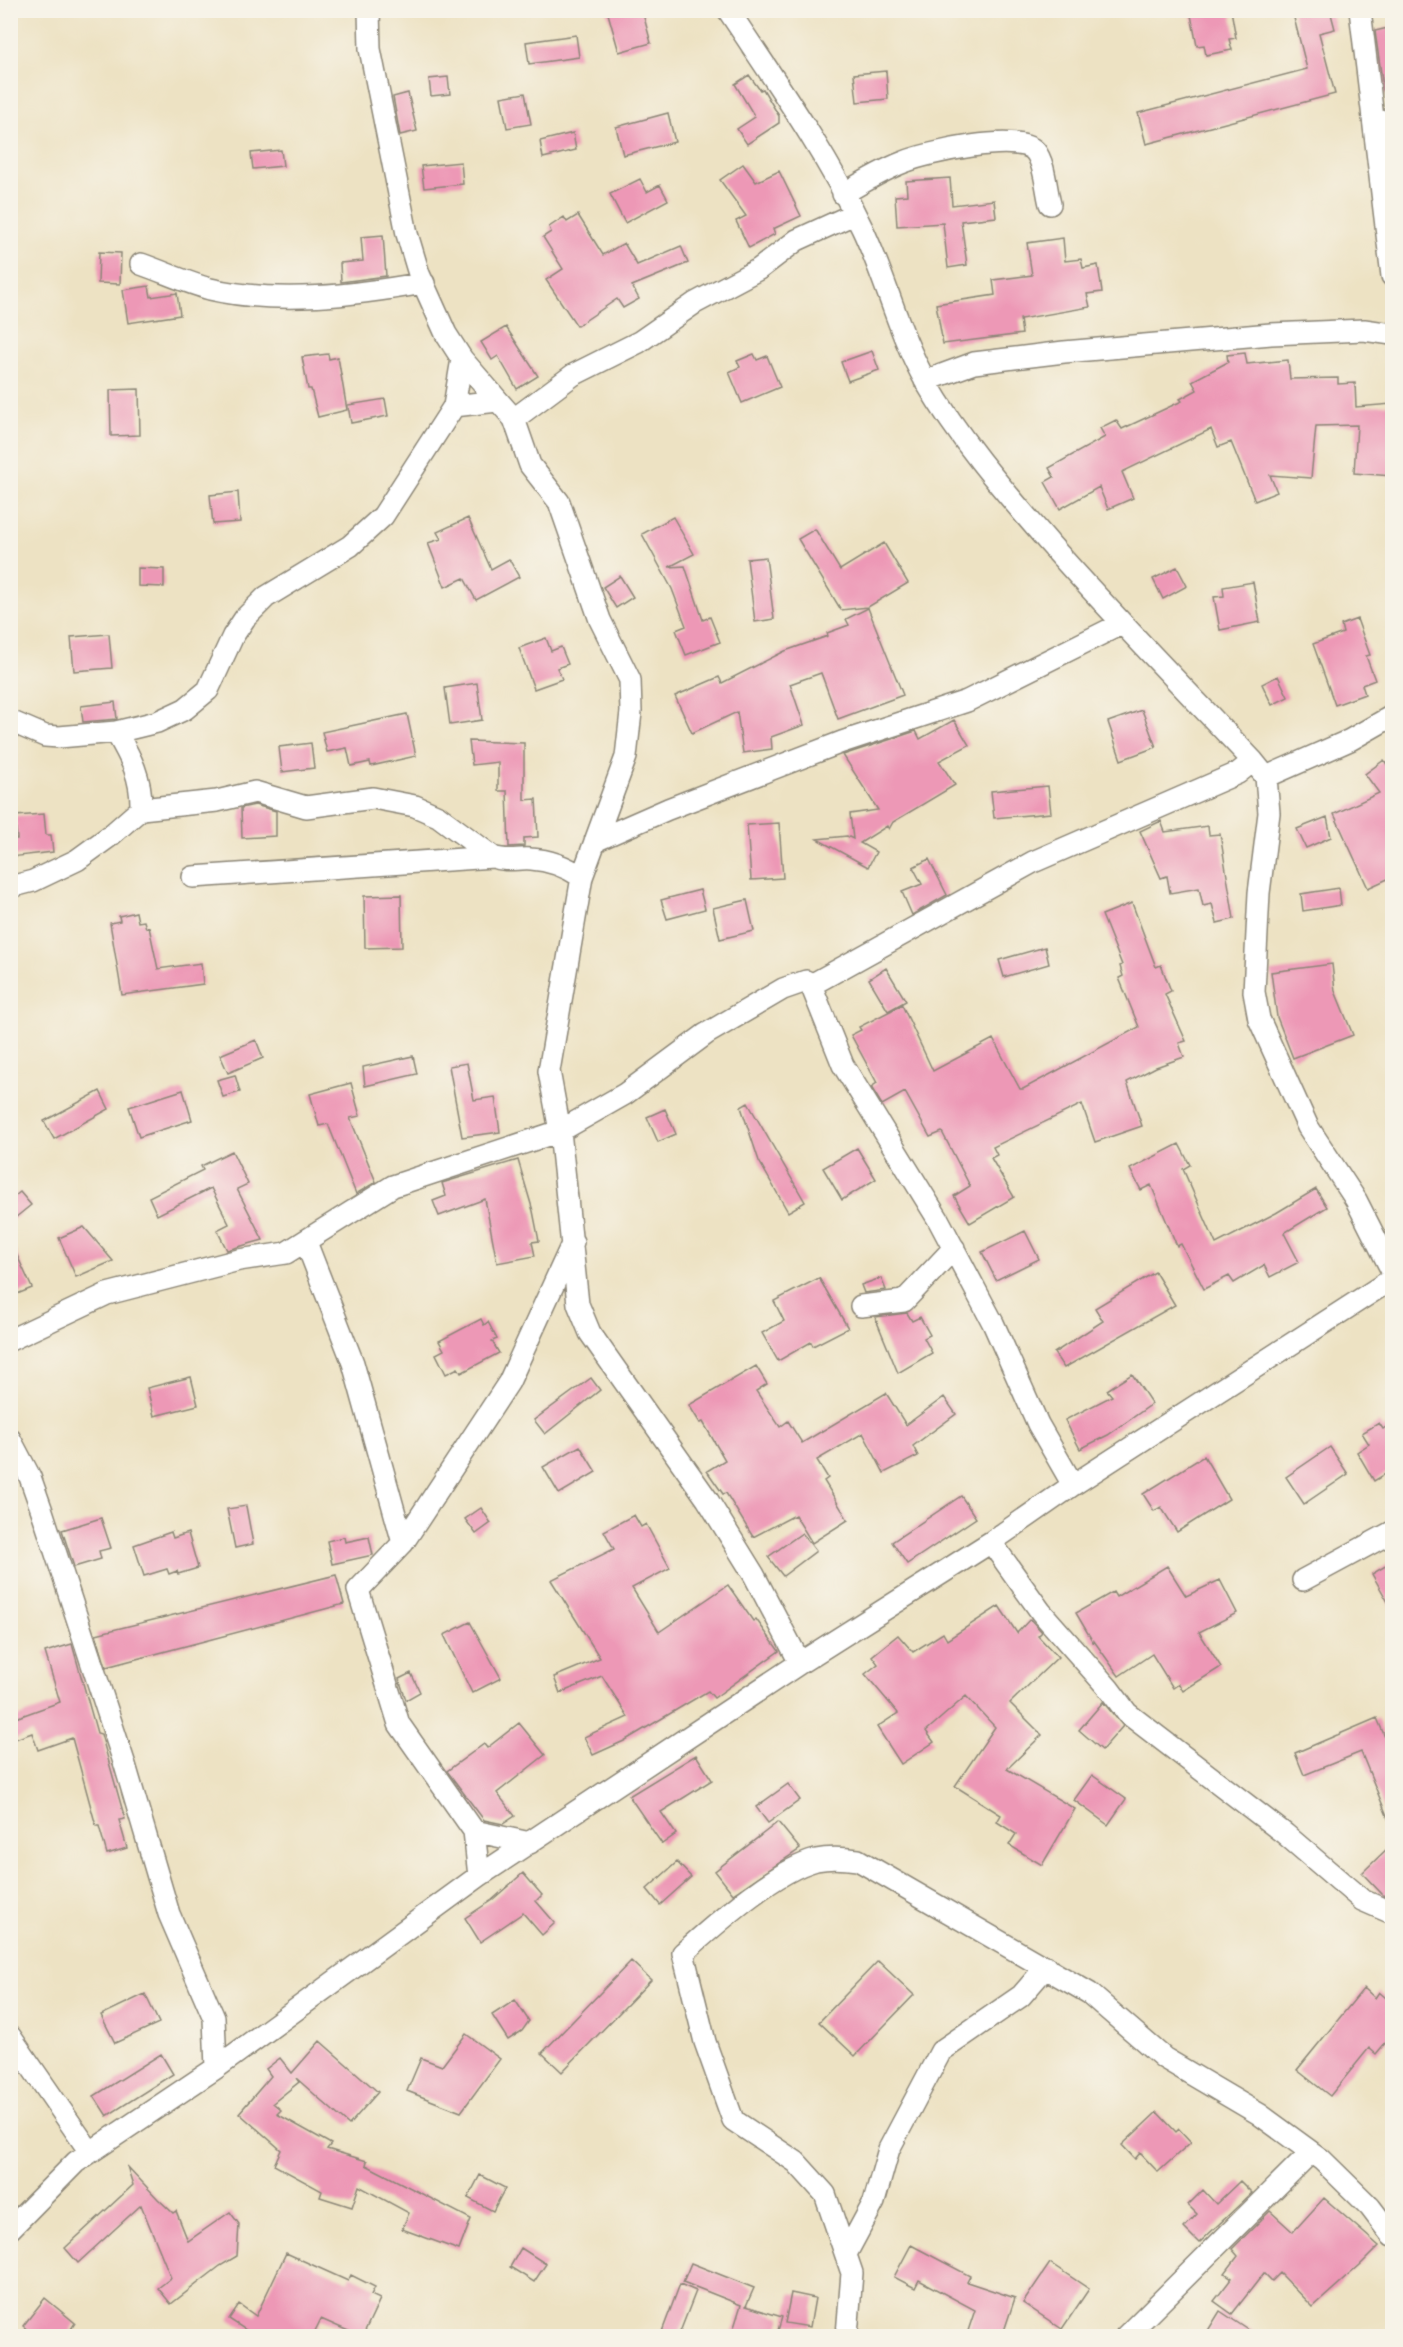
<svg xmlns="http://www.w3.org/2000/svg" width="1403" height="2347" font-family="Itim,sans-serif">
  <style>
    .building { fill: #ed98b6 }
    .lines { fill: none; stroke-linecap: round; stroke-linejoin: round }
    .minor-casing { stroke: #8c8677; stroke-width: 24 }
    .minor { stroke: #fff; stroke-width: 21 }
  </style>
  <rect width="100%" height="100%" fill="#f7f3e8"/>
  <filter id="ink" filterUnits="userSpaceOnUse"><feTurbulence type="fractalNoise" baseFrequency=".0167" numOctaves="2"/><feDisplacementMap in="SourceGraphic" scale="12" xChannelSelector="R" yChannelSelector="G"/><feConvolveMatrix kernelMatrix="1 2 1 2 8 2 1 2 1" color-interpolation-filters="sRGB"/></filter>
  <filter id="wash" filterUnits="userSpaceOnUse"><feTurbulence type="fractalNoise" baseFrequency=".008" numOctaves="4" result="noise"/><feDisplacementMap in="SourceGraphic" scale="24" xChannelSelector="R" yChannelSelector="G"/><feGaussianBlur stdDeviation="1.35" result="paint"/><feColorMatrix in="noise" values="0 0 0 0 0 0 0 0 0 0 0 0 0 0 0 0 0 1.4 0 .05"/><feComposite in="paint" operator="in"/></filter>
  <g filter="url(#wash)">
    <rect width="100%" height="100%" fill="#ede2c3"/>
    <g id="blocks">
      <!-- building -->
      <path class="building" d="M607,10h35l9,33 -32,9z
        M1190,10h41l5,28 -7,1 3,11 -26,5 -2,-10 -7,1z
        M1292,10h38l5,19 -16,4 16,61 -189,50 -8,-31 169,-44z
        M1392,27v66l-8,1 -9,-63z
        M576,35l3,22 -50,7 -3,-22z
        M886,71l2,28 -31,3 -3,-28z
        M749,75l11,15 3,-1 16,27v7l-32,21 -10,-15 18,-12 -20,-33z
        M448,77l2,17 -19,2 -2,-17z
        M408,93l9,38 -17,4 -7,-38z
        M525,93l6,31 -24,4 -6,-31z
        M668,113l7,29 -52,13 -7,-28z
        M573,133l3,17 -33,8 -3,-17z
        M281,150l2,16 -30,3 -2,-16z
        M461,162l2,22 -39,4 -3,-22z
        M743,164l13,18 23,-11 22,45 -28,13 2,5 -26,14 -13,-27 10,-5 -26,-36z
        M950,178l2,27 42,-5 2,17 -35,4 6,44 -19,3 -5,-45 -46,3 -2,-30 12,-1 -1,-14z
        M640,179l7,13 13,-7 8,15 -43,23 -15,-29z
        M578,215l25,40 21,-12 13,22 44,-19 7,17 -56,23 7,13 -16,9 -6,-9 -40,27 -31,-46 17,-11 -20,-32 8,-5 -2,-5 15,-10 3,5z
        M383,235l3,41 -45,6 -1,-19 23,-2 -2,-24z
        M1063,238l2,23 16,-2 2,9 15,-3 4,27 -15,2 3,13 -70,12 2,15 -79,10 -7,-40 59,-9 -2,-15 39,-5 -5,-32z
        M99,252l22,1 -1,31 -22,-1z
        M149,286l2,11 26,-4 3,22 -52,8 -5,-33z
        M506,327l32,49 -21,13 -19,-33 -6,4 -11,-18z
        M872,351l7,19 -31,11 -7,-19z
        M1245,353l2,11 41,-4 2,19 48,-1v6l17,-1 1,24 36,-3v72l-38,-3 3,-48 -41,1 -5,52 -41,-3 7,17 -22,9 -24,-59 -13,5 -7,-18 -89,43 11,26 -25,11 -9,-22 -39,22 -15,-27 9,-5 -5,-9 56,-31 -5,-9 16,-8 6,9 60,-28 -2,-2 17,-9 -5,-9 36,-19 -1,-7z
        M328,354l1,5 9,-2 9,53 -29,7 -7,-28h-3l-6,-32z
        M754,354l3,6 10,-4 13,31 -38,16 -13,-31 11,-5 -3,-6z
        M139,389l1,46 -29,1 -1,-46z
        M385,399l3,17 -37,7 -3,-18z
        M238,492l2,30 -27,2 -3,-29z
        M673,517l21,37 -25,13 16,-1 18,54 7,-3 10,25 -34,13 -10,-25 10,-4 -14,-37 -30,-55z
        M468,518l23,51 18,-10 10,18 -43,23 -12,-22 -19,9 -17,-44 13,-4 -4,-7z
        M815,529l25,41 44,-27 24,40 -40,24 -27,3 -43,-71z
        M766,557l8,62 -19,3 -8,-63z
        M1177,567l10,19 -24,13 -10,-20z
        M138,568l26,1v18l-26,-1z
        M620,576l13,21 -17,11 -13,-21z
        M1253,582l7,40 -40,8 -6,-33 10,-1 -1,-9z
        M868,608l35,87 -65,24 -17,-46 -31,11 14,41 -33,12 1,12 -29,4 -6,-41 -45,21 -17,-37 44,-19 3,6 63,-32 43,-15 -1,-3 22,-8 -3,-6z
        M1357,619l13,36 -4,1 9,24 -13,5 3,9 -30,11 -22,-61 30,-11 -2,-8z
        M109,634l3,34 -38,3 -3,-34z
        M546,638l5,13 10,-4 7,17 -11,4 5,11 -28,10 -15,-41z
        M1278,676l10,21 -16,8 -10,-21z
        M477,683l5,37 -32,5 -5,-37z
        M115,702l2,17 -34,3 -2,-16z
        M1142,710l14,37 -35,13 -13,-38z
        M407,714l9,42 -45,10 -1,-4 -19,4 -4,-18 -20,4 -5,-20z
        M954,720l15,25 -30,16 16,24 -62,37 -4,7 -2,-3 -27,17 16,9 -8,15 -51,-28 30,-3 6,3 -3,-25 28,-4 -35,-55 73,-24 4,8z
        M469,741l55,2v57l12,-1 2,38 -14,1v8l-15,1 -2,-56h-9v-29l-26,3z
        M311,743l3,25 -32,4 -3,-25z
        M1384,760l8,12v105l-24,11 -34,-74 45,-21 -14,-19z
        M1048,786l3,27 -57,5 -3,-27z
        M255,805l21,6v25l-34,2 -1,-30z
        M44,814l2,21h5l2,17 -43,5v-18h7l-2,-23z
        M1327,817l4,20 -25,11 -9,-19z
        M1161,821l4,11 43,-6 1,9 11,-1 14,85 -17,4 -5,-19 -9,2 -4,-18 -29,5 -3,-17 -6,2 -21,-47z
        M779,823l4,55 -32,2 -4,-55z
        M929,859l18,36 -35,20 -10,-23 20,-8 -9,-17z
        M1339,888l2,17 -38,6 -2,-17z
        M700,890l5,19 -38,10 -6,-19z
        M401,895l1,52 -37,1 -1,-52z
        M747,900l7,31 -34,8 -7,-31z
        M1132,903l24,64 5,-2 10,26 -6,3 21,47 -7,2 5,14 -28,10 -29,15 15,44 -47,16 -13,-38 -89,43 4,8 -6,3 23,39 -44,26 -16,-27 16,-10 -28,-54 -12,5 -25,-45 -23,13 -11,-18 6,-4 -26,-48 10,-5 -2,-3 43,-22 31,66 60,-32 27,50h3l116,-62 -20,-49 4,-2 -3,-10 2,-1 -20,-50z
        M136,912l2,10 6,-1 2,7 3,-1 9,42 43,-6 2,21 -81,11 -12,-72 10,-2 -1,-5z
        M1045,947l4,17 -45,13 -5,-17z
        M1332,964l3,27 18,44 -60,23 -16,-41 -6,-45z
        M886,968l20,33 -18,10 -19,-32z
        M256,1040l7,18 -35,15 -8,-18z
        M413,1056l4,18 -52,12 -2,-19z
        M467,1063l7,37 21,-3 5,35 -38,5 -13,-71z
        M235,1075l5,17 -17,5 -6,-17z
        M351,1083l9,33 -10,2 26,64 -20,12 -28,-70 -9,2 -9,-32z
        M183,1090l9,30 -53,17 -10,-30z
        M100,1091l9,18 -55,30 -10,-18z
        M748,1103l57,99 -17,10 -29,-51 -18,-54z
        M665,1109l11,25 -18,8 -11,-25z
        M1179,1144l11,21 -7,4 33,75 60,-31 40,-24 11,18 -43,26 15,29 -29,15 -6,-12 -30,18 -5,-7 -25,13 -23,-45 -4,2 -26,-61 -10,5 -11,-21z
        M857,1148l19,31 -34,21 -19,-32z
        M232,1151l16,33 -11,5 26,51 -36,10 -10,-20 12,-6 -18,-36 -54,27 -8,-18 54,-27 -2,-4z
        M518,1160l15,51 6,30 -7,1 3,14 -38,7 -12,-64 -46,17 -6,-15 13,-5 -4,-13z
        M20,1192l11,13 -21,17v-22z
        M84,1227l29,34 -37,16 -17,-39z
        M1025,1231l14,28 -43,21 -14,-28z
        M10,1240l22,48 -22,9z
        M1155,1272l20,33 -111,63 -10,-15 49,-32 -8,-13z
        M819,1278l29,50 -35,18 -2,-4 -33,19 -16,-28 22,-12 -10,-20z
        M881,1278l5,12 -22,3 -3,-8z
        M907,1313l5,8 8,-4 10,18 -6,3 8,15 -34,20 -23,-56z
        M481,1319l3,6 4,-3 9,17 -5,2 7,12 -38,20 -3,-5 -12,6 -10,-20 8,-4 -5,-9z
        M756,1366l11,18 -11,7 24,36 8,-6 14,22 84,-50 20,32 38,-28 12,17 -43,32 5,10 -34,17 -21,-40 -46,27 11,18 -4,3 24,39 -36,23 -17,-28 -42,22 -27,-44 -3,1 -16,-23 18,-11 -22,-38 -3,1 -11,-18z
        M1132,1374l20,30 -44,31 -28,14 -15,-29 47,-24 -5,-6z
        M191,1377l7,28 -44,11 -7,-28z
        M591,1378l9,12 -55,44 -11,-14z
        M1379,1423l4,6 9,-6v47l-18,11 -17,-29 12,-8 -7,-11z
        M580,1446l16,26 -37,22 -16,-27z
        M1330,1447l18,27 -44,30 -18,-27z
        M1204,1456l25,43 -52,33 -16,-25 -7,4 -11,-17z
        M961,1496l15,22 -69,46 -15,-22z
        M246,1506l7,38 -18,4 -8,-39z
        M481,1508l10,15 -15,11 -11,-15z
        M634,1515l7,12 5,-3 24,44 -38,20 27,44 69,-47 25,36 3,-2 23,32 -65,47 -6,-7 -84,50 -31,14 -9,-18 44,-20 -26,-41 -42,17 -6,-16 46,-19 -49,-78 63,-31 -10,-18z
        M101,1518l10,30 -12,3 2,8 -27,8 -12,-37z
        M171,1532l2,6 15,-5 10,35 -20,6 -1,-3 -8,3 -2,-5 -23,7 -10,-31z
        M802,1533l14,18 -33,25 -15,-19z
        M344,1537l1,5 24,-5 4,18 -41,9 -5,-23z
        M1392,1562v47l-20,-35z
        M1167,1566l19,30 34,-16 17,33 -38,19 22,35 -38,24 -4,-7 -6,4 -21,-34 -33,22 -25,-35 -1,1 -17,-29 37,-21 3,5z
        M336,1575l8,29 -238,63 -10,-33z
        M999,1606l18,27 13,-14 12,13 -4,4 20,21 -48,46 32,32 -35,34 68,40 -33,56 -33,-20 7,-11 -19,-12 4,-7 -46,-29 40,-59 -29,-31 -40,35 8,11 -33,22 -24,-37 21,-14 -33,-39 13,-10 -6,-8 26,-21 15,17 30,-19 4,7z
        M470,1622l31,56 -29,15 -28,-58z
        M72,1644l25,89 4,1 24,85 -6,1 8,28 -20,6 -8,-28h-3l-24,-88 -34,12 -6,-17 -22,8v-21l50,-18 -15,-50z
        M411,1673l9,19 -14,8 -7,-21z
        M1103,1702l20,24 -21,24 -23,-20z
        M1377,1718l15,36v74l-31,-76 -57,23 -9,-22z
        M519,1723l26,32 -48,38 18,23 -12,8 -19,-4 -37,-49 37,-27 3,4z
        M696,1755l16,25 -51,32 15,22 -14,10 -33,-48z
        M1092,1775l34,24 -18,26 -34,-25z
        M788,1784l12,16 -32,23 -12,-16z
        M778,1822l22,27 -67,45 -18,-23z
        M1392,1844v55l-8,-3 -22,-23z
        M677,1862l14,15 -31,28 -13,-16z
        M523,1873l19,22 -6,6 19,22 -13,12 -19,-22 -43,29 -15,-24 27,-18z
        M631,1961l20,19 -89,92 -20,-19z
        M878,1961l36,34 -59,61 -36,-34z
        M1364,1988l11,10 4,-6 13,11v32l-16,19 -7,-6 -39,48 -33,-26z
        M145,1994l14,29 -44,20 -14,-28z
        M515,2000l14,21 -7,10 -14,9 -16,-25z
        M466,2034l34,25 -39,53 -54,-21 14,-33 21,8z
        M320,2041l58,51 -29,33 -53,-47 3,4 -26,21 8,7 -4,4 54,30 -4,5 40,12 -1,4 105,54 -12,31 -57,-21 7,-16 -50,-27 -7,21 -32,-10 2,-6 -48,-26 7,-15 -42,-37 32,-37 -5,-7 14,-11 12,15z
        M161,2054l12,20 -66,42 -13,-20z
        M1157,2112l19,20 3,-3 12,13 -33,30 -18,-19 -5,6 -13,-14z
        M127,2166l31,33 15,14 3,-2 12,30 42,-29 9,12 -2,32 -17,10 -49,38 -13,-16 13,-10 -30,-73 -63,58 -13,-15 68,-63z
        M480,2175l25,13 -12,23 -25,-13z
        M1240,2181l12,12 -53,50 -15,-15 13,-14 -9,-9 15,-15 13,14z
        M1324,2198l55,48 -19,19 -47,42 -33,-34 -8,8 -8,-8 -32,41 -18,-13 18,-23 -7,-5 13,-17 -6,-7 38,-38 23,21z
        M911,2245l59,31 -3,6 48,16 -13,39h-36l9,-27 -56,-30 -4,8 -21,-11z
        M521,2248l25,16 -12,18 -24,-15z
        M286,2253l62,28 3,-6 24,12 -4,8 9,4 -18,38 -41,-18 -9,18h-65l2,-5 -20,-13 10,-15 17,12z
        M691,2263l63,25 -8,18 36,11 -6,20h-45l10,-32 -58,-23z
        M1050,2263l39,26 -27,40 -39,-26z
        M680,2284l16,7 -18,46h-18z
        M791,2293l24,5 -5,29 -25,-4z
        M45,2298l30,25 -9,14h-30l-13,-11z
        M1220,2311l39,26h-55z"/>
    </g>
  </g>
  <g filter="url(#ink)">
    <use href="#blocks" fill-opacity="0" stroke="#8c8677" stroke-width="1.5"/>
    <g class="lines">
      <defs>
        <path id="minor" d="M369,10l1,39 37,185 12,40 27,60 16,25 52,60 16,46 29,37 41,118 30,60 1,32 -5,45 -44,120 -33,194 11,60 18,173 12,29 117,166 47,76 46,88
          M728,10c47,71 97,141 134,218 24,50 36,105 64,154 34,59 80,111 124,162 66,75 135,145 203,217l13,16 3,36 -10,80 -5,99 5,27 49,108 48,73 36,71
          M1360,10l32,266
          M1374,122l18,-1
          M843,194c20,-12 40,-24 61,-32 22,-9 114,-30 131,-11 10,12 11,38 15,53
          M141,264c23,8 46,19 69,25 69,16 145,6 214,-6
          M925,381l49,-18 90,-11 207,-18 93,-4 28,4
          M454,406l43,-5
          M514,419l59,-44 66,-33 56,-39 64,-34 38,-29 57,-26
          M10,721l35,15 14,1 57,-5 41,-10 28,-13 23,-19 25,-54 12,-18 21,-21 84,-51 33,-30 71,-110 8,-47
          M116,732c15,26 26,46 25,77
          M1266,777l84,-37 42,-24
          M595,841l73,-32 174,-67 125,-41 154,-77
          M193,877l300,-20
          M10,887l23,-6 44,-21 33,-24 31,-27 76,-8 38,-9 51,15 67,-9 42,8 23,10 55,41c13,5 25,1 38,2 19,1 36,8 51,18
          M811,985l222,-123 205,-89 15,-12
          M306,1242l47,121 50,180
          M861,1306l43,-5 50,-53
          M10,1340l97,-46 132,-34 47,-7 107,-67 167,-55 65,-37 81,-60 77,-45 23,-8 5,4 32,80 95,154 55,104 45,101 35,61
          M10,1439l20,38 12,34 83,254 44,149 45,104 2,50
          M991,1542l50,70 68,77 18,24 158,121 77,66 30,13
          M1303,1580l89,-48
          M474,1831l56,12
          M479,1876l-5,-45 -75,-107 -41,-134 45,-47 106,-161 64,-140
          M10,2036l80,116
          M10,2229l66,-67 140,-94 263,-192 321,-213 191,-121 82,-57 319,-206
          M846,2254l28,-52 15,-53 52,-98 80,-55 25,-29
          M850,2336l-3,-1 5,-62 -27,-79 -29,-32 -63,-42 -28,-78 -22,-89c33,-29 91,-82 133,-93 14,-3 28,-2 42,0l231,133 75,65 95,56 63,46 48,47 22,29
          M1126,2336l185,-184"/>
      </defs>
      <!-- minor casing -->
      <use href="#minor" class="minor-casing"/>
      <!-- minor -->
      <use href="#minor" class="minor"/>
    </g>
  </g>
  <!-- margin -->
  <rect width="1403" height="2347" fill="none" stroke="#f7f3e8" stroke-width="36"/>
</svg>
